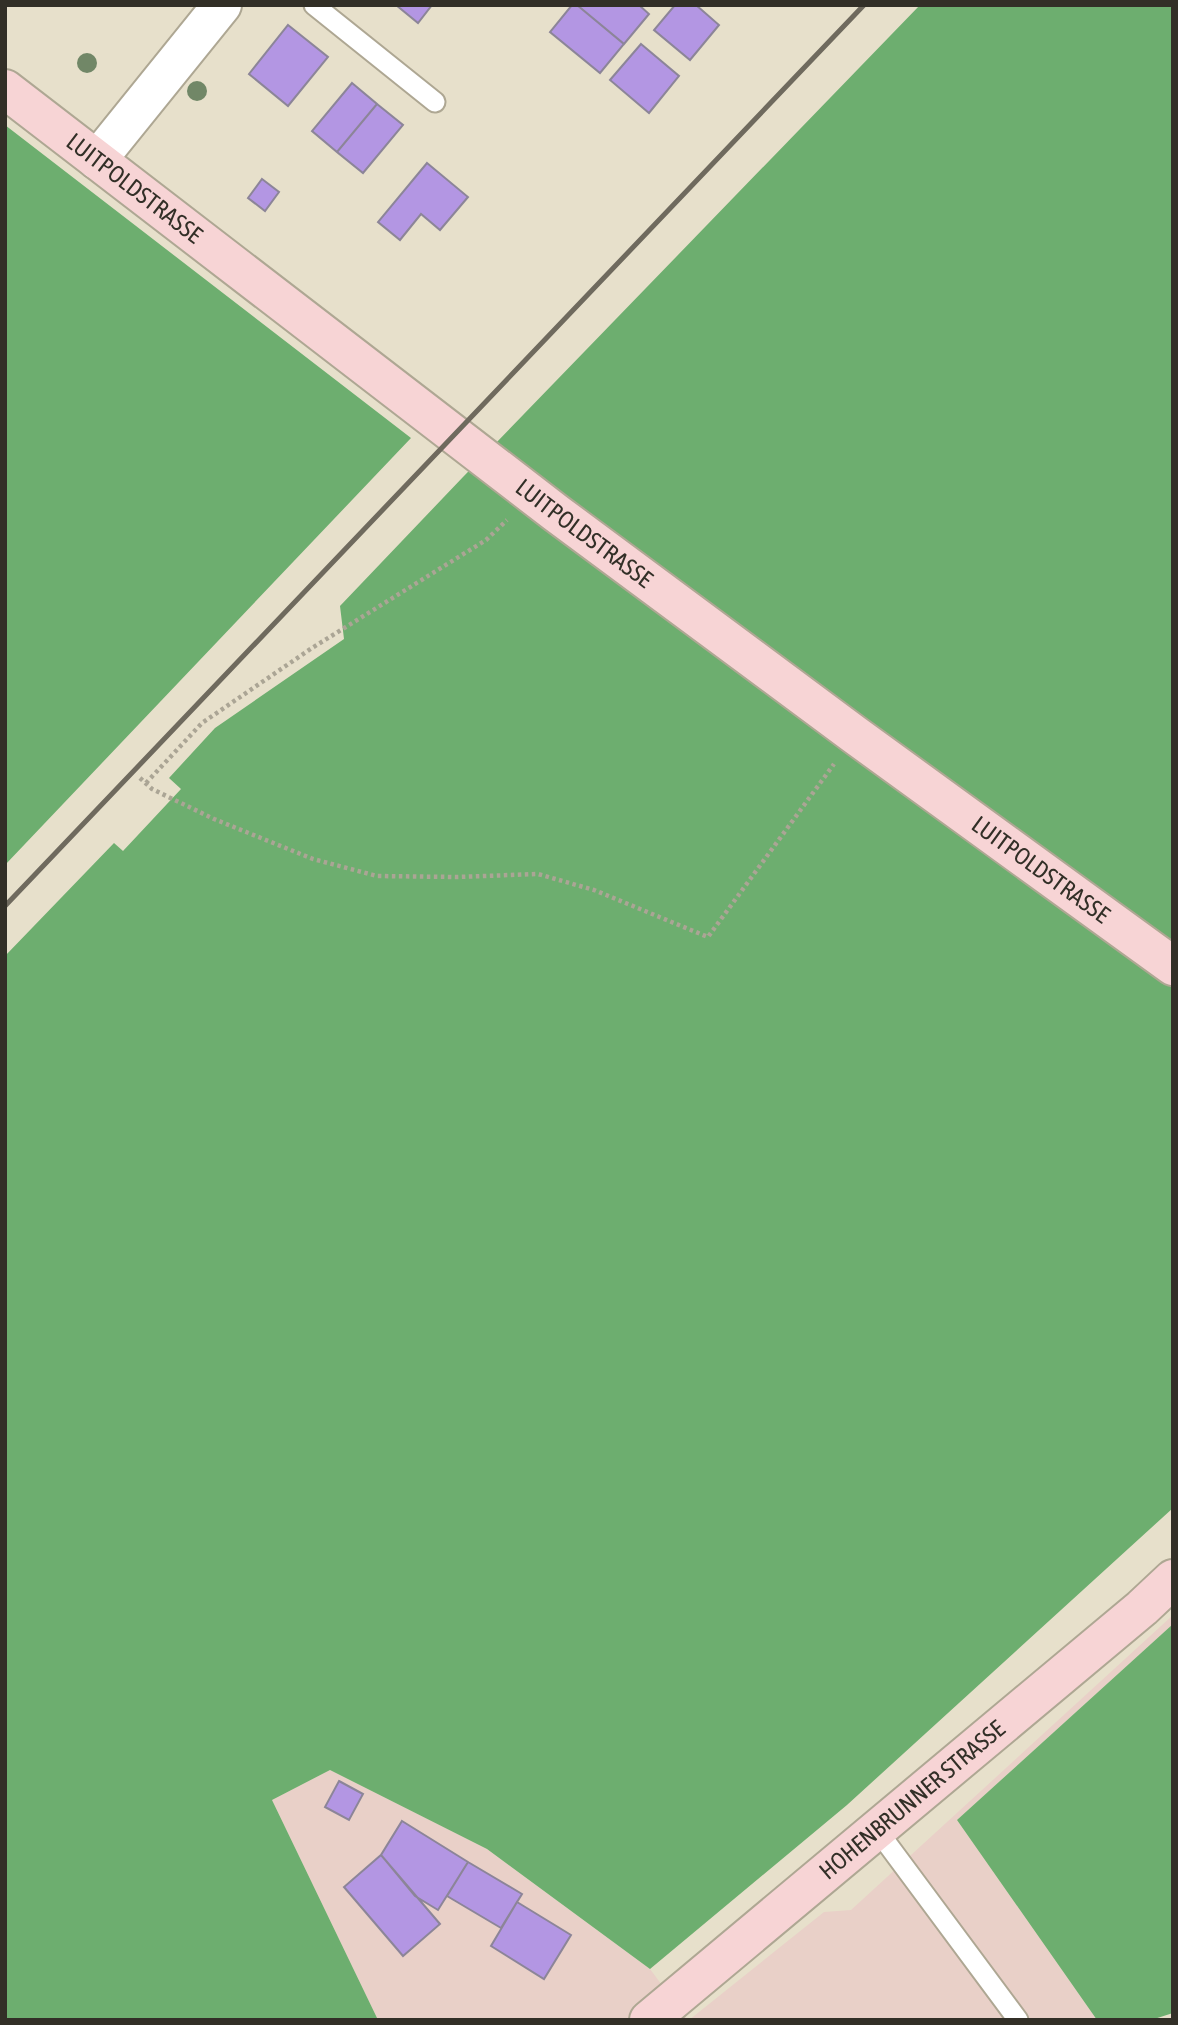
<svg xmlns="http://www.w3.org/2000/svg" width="1178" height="2025" font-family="'Asap Condensed',sans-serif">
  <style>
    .industrial { fill: #e9d0c8 }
    .forest { fill: #6dae6f }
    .building { fill: #b396e3; stroke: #8c8598; stroke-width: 2 }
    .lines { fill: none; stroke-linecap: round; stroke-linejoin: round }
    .lane-casing { stroke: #aea793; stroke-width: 23 }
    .street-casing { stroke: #aea793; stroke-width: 42 }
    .secondary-casing { stroke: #aea793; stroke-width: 42 }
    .path { stroke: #aba595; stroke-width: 4.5; stroke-dasharray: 3.5 3.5; stroke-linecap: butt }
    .lane { stroke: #fff; stroke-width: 19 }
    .street { stroke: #fff; stroke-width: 38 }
    .secondary { stroke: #f7d4d5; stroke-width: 38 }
    .rail { stroke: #6f6a5e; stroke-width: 5 }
    .tree { fill: #718767 }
    .labels { text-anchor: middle; stroke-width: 5; stroke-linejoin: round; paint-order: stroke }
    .street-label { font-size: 24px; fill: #322f27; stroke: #fff }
  </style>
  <rect width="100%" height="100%" fill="#e7e0cb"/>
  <!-- industrial -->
  <path class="industrial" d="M1173,1615v9l-216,196 140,200h-408l135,-108 27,-2z
    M330,1770l157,79 163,120 38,51h-310l-106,-220z"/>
  <!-- forest -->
  <path class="forest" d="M920,5h253v1503l-326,297 -197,164 -163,-120 -157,-79 -58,30 106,220h-373v-1064l109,-113 9,8 58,-62 -12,-11 46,-50 129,-89 -4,-33 123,-129z
    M5,125l406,313 -406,427z
    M1173,1624v389l-22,7h-54l-140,-200z"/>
  <!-- building -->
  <path class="building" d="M396,5h36l-14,18z
    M572,5h5l47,39 -24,29 -50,-41z
    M577,5h62l10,9 -25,30z
    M675,5h21l23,20 -29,35 -36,-30z
    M288,25l40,32 -40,49 -39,-32z
    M641,44l38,32 -30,37 -39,-33z
    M352,83l25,21 -40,48 -25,-21z
    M377,104l26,21 -40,48 -26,-21z
    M427,163l41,34 -28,33 -19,-16 -21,26 -22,-18z
    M262,179l17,13 -14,19 -17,-13z
    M339,1781l24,13 -14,26 -24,-13z
    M402,1821l66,41 -30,48 -23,-14 -34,-41z
    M381,1855l59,69 -37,32 -59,-69z
    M468,1862l54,32 -21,34 -54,-32z
    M517,1902l54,33 -27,44 -53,-33z"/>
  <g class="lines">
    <defs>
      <path id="lane" d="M314,5l121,97
        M877,1830l141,190"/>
      <path id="street" d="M97,160l125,-155"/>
      <g id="secondary">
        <path id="s1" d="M5,89l551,424 299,222 318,231"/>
        <path id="s2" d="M649,2020l493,-412 31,-29"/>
      </g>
    </defs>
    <!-- lane casing -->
    <use href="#lane" class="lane-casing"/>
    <!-- street casing -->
    <use href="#street" class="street-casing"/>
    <!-- secondary casing -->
    <use href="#secondary" class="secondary-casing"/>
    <!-- path -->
    <path class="path" d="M140,778l12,11 62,30 99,40 64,17 79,1 82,-3 56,16 114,47 126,-173
      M146,783l56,-60 110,-75 174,-108 21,-20"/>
    <!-- lane -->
    <use href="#lane" class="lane"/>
    <!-- street -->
    <use href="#street" class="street"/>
    <!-- secondary -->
    <use href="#secondary" class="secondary"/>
    <!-- rail -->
    <path class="rail" d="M5,906l859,-901"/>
  </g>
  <!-- trees -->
  <g class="tree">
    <circle cx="87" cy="63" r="10"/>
    <circle cx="197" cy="91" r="10"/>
  </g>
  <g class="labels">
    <!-- street labels -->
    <g class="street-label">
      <text dy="8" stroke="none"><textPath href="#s1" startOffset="163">LUITPOLDSTRASSE</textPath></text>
      <text dy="8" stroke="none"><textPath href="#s1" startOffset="730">LUITPOLDSTRASSE</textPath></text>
      <text dy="8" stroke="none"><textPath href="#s1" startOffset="1297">LUITPOLDSTRASSE</textPath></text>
      <text dy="8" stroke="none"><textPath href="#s2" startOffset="343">HOHENBRUNNER STRASSE</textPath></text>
    </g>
  </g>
  <!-- border -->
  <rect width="1178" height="2025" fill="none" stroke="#322f27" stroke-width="14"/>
</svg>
